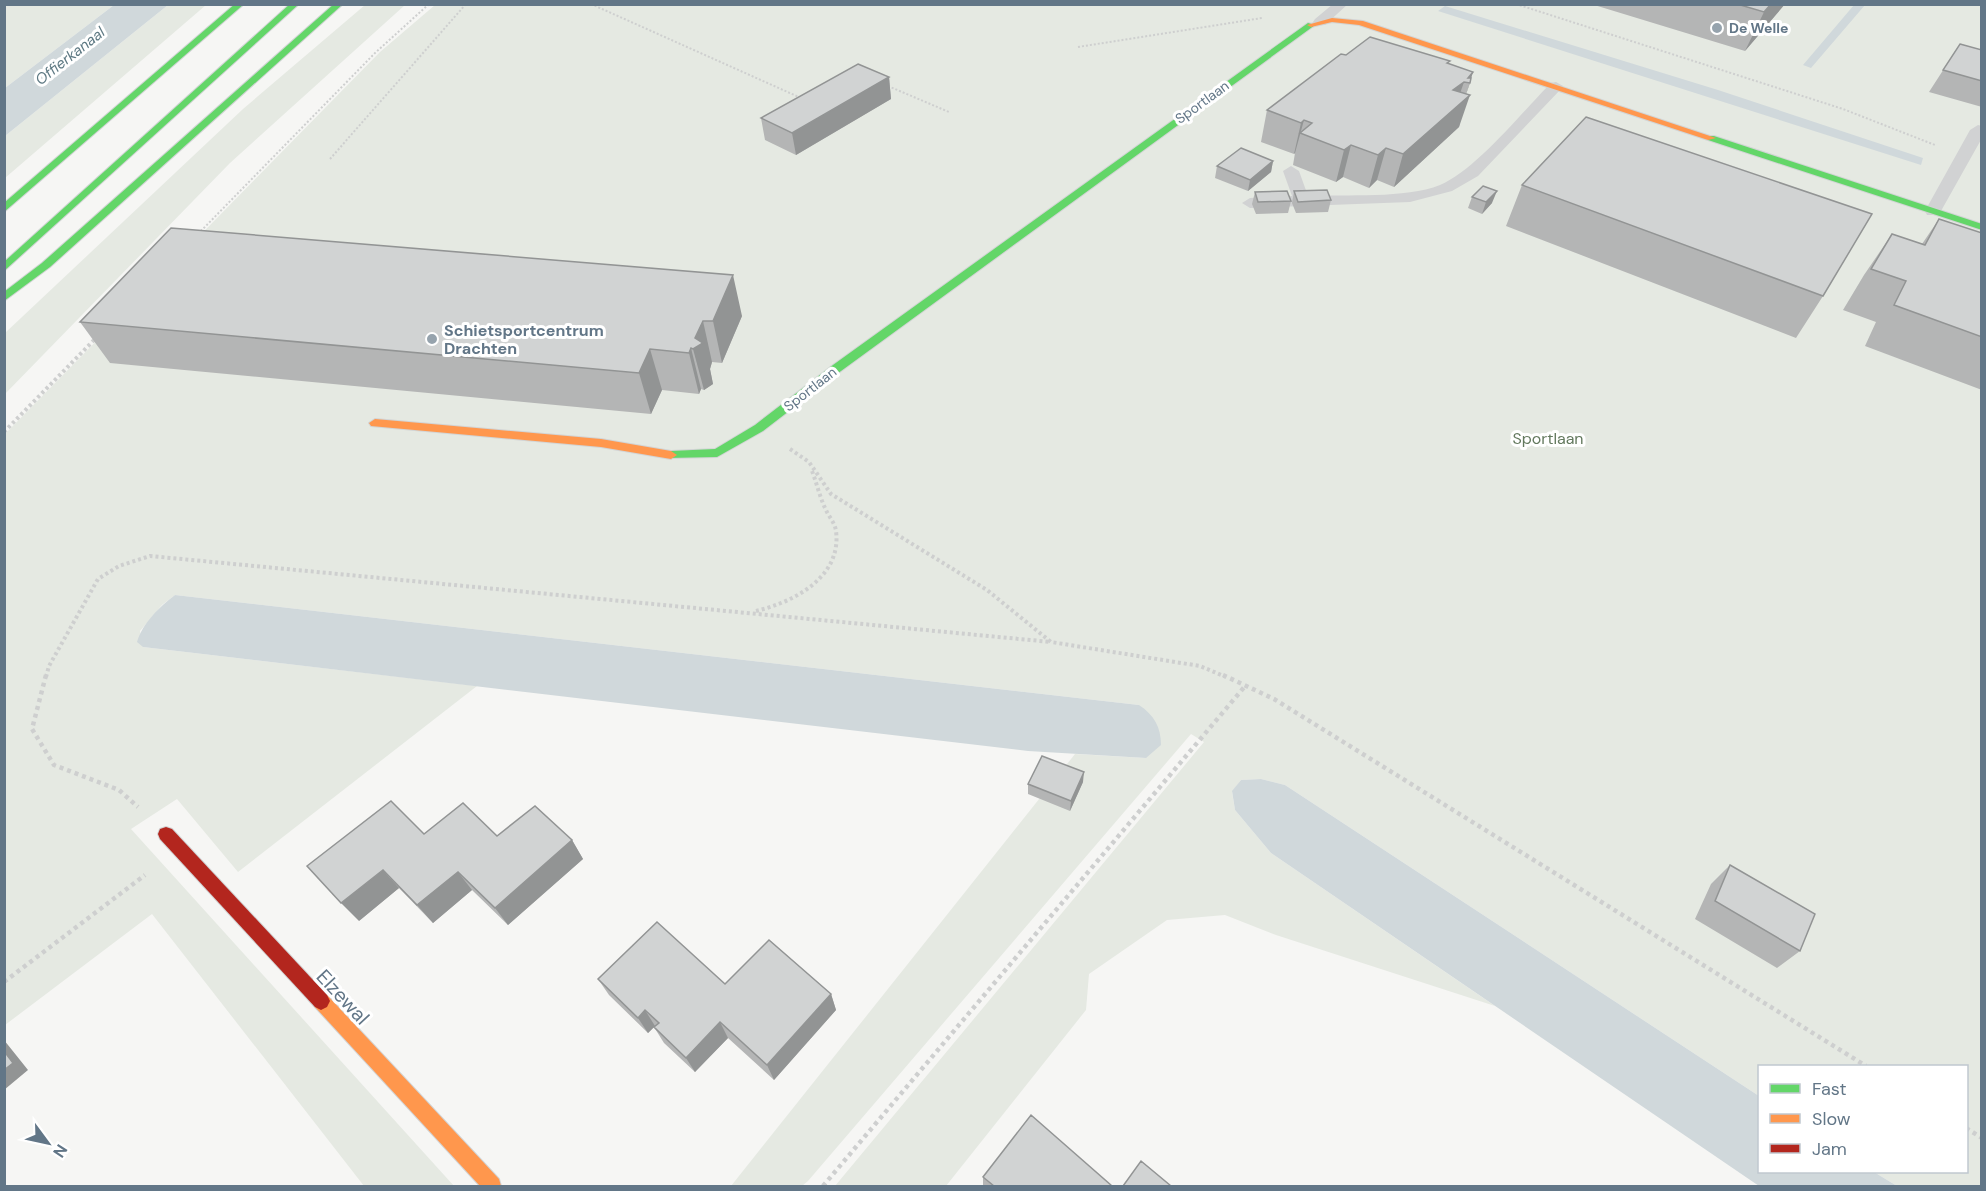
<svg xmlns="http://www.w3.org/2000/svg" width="1986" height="1191" font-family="'DM Sans',sans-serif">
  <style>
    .green { fill: #e5e9e2 }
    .water { fill: #d0d8db }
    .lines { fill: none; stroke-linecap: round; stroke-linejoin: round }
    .fast-casing { stroke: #d2d4d5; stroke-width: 2 }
    .slow-casing { stroke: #d2d4d5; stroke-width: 2 }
    .jam-casing { stroke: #d2d4d5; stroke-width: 2 }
    .path-far2 { stroke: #cecfcf; stroke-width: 2; stroke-dasharray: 2 2; stroke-linecap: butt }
    .path-far1 { stroke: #cecfcf; stroke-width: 4; stroke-dasharray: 3 3; stroke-linecap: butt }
    .path { stroke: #cecfcf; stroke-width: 4.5; stroke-dasharray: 4 4; stroke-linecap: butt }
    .lane { fill: #d1d2d3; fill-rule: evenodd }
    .fast { fill: #63d668; fill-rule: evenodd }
    .slow { fill: #ff974d; fill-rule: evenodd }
    .jam { fill: #b3261e; fill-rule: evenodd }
    .wall { fill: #b4b5b5 }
    .shaded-wall { fill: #929494 }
    .building { fill: #d1d3d3; stroke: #929494; stroke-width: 1.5 }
    .poi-dot { fill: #96a3ad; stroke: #fff; stroke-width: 2 }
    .labels { text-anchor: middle; stroke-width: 6; stroke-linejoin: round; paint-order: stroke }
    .far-poi-label { font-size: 14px; font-weight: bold; fill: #627687; stroke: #fff; text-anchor: start }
    .far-street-label { font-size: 14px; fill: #627687; stroke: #fff }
    .far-water-label { font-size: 15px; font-style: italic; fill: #5e7983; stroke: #fff }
    .poi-label { font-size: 16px; font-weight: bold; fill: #627687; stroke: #fff; text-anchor: start }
    .park-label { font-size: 16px; fill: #63795e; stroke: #fff }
    .near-street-label { font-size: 20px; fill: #627687; stroke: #fff }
  </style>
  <rect width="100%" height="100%" fill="#f6f6f4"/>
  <!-- green -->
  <path class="green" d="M5,5h109l-109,83z
    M168,5h38l-201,173v-42z
    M365,5h40l-175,158 -225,231v-61l238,-224z
    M435,5h1546v1181h-84l-23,-14h92v-106h-206l-1,30 -474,-311 -24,-6 -20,1 -9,12 3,18 36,43 224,153 -219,-71 -51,-20 -58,5 -78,54 -3,36 -140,176h-111l369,-444 -13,-8 -383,447 -6,5h-71l344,-432 71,4 -7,-53 -964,-110 -13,10 -22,26 3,16 334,39 -239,186 -61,-73 -46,30 323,357h-90l-212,-272 -147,111v-591l375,-382z"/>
  <!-- water -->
  <path class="water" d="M114,5h54l-163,131v-48z
    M1854,5h11l-54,63 -8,-3z
    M1445,6l273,84 205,68 -2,7 -483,-154z
    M175,595l964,110c15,10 22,22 22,40l-15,13 -118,-7 -885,-104 -6,-5c5,-18 23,-36 38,-47z
    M1261,779l24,6 474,311 1,76h114l23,14h-138l-488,-333 -36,-43 -3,-19 9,-11z"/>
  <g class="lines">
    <defs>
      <path id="fast" d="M235,4h9l-240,208v-9z
        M290,4h9l-295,267v-9z
        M334,4h9l-293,263 -46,34v-9l38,-29z
        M1308,23l7,2 -474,346 -78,60 -46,26 -50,1 -2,-3 6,-4 44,-2 40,-24 78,-60z
        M1708,136h6l268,88v6l-274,-90z"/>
      <path id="slow" d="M1332,18l31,3 353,117 -8,2 -349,-115 -27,-3 -21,5 -4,-2z
        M375,419l226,20 70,12 6,4 -6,4 -70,-12 -230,-21 -2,-3z
        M321,992l6,3 172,184 2,7h-21l-165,-179 -3,-6 3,-6z"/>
      <path id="jam" d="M166,827l6,2 155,166 3,6 -3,6 -6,3 -6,-3 -155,-168 -2,-5 2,-5z"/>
    </defs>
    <!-- fast casing -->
    <use href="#fast" class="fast-casing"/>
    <!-- slow casing -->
    <use href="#slow" class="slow-casing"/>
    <!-- jam casing -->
    <use href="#jam" class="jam-casing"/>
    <!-- path-far2 -->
    <path class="path-far2" d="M591,4l210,94
      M1516,4l327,105 92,36
      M1078,47l184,-29
      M888,86l61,26
      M330,159l136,-155
      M198,234l177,-181 54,-49"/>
    <!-- path-far1 -->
    <path class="path-far1" d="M4,432l92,-94
      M790,449l19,13 22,32 156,96 64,52 149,24 26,11
      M756,611c38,-9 86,-34 80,-80 -1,-8 -7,-14 -10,-21 -6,-12 -9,-26 -14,-39
      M46,677l3,-11 49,-87 21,-13 31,-10 901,86"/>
    <!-- path -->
    <path class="path" d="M46,675l-14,54 22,36 65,25 19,17
      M1223,675l51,24 592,367
      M4,982l141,-107
      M1966,1128l16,10
      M823,1186l423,-501"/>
    <!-- lane -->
    <path class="lane" d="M1333,4h15l-23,21h-10l-2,-3 2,-3z
      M1556,82l7,4 -2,3 -83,87 -26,15 -42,11 -160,6 -8,-5 8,-5 42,-2 -9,-25 8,-5 8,5 9,25c39,-2 97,3 132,-11 35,-14 83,-74 111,-102z
      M1978,125l4,1v12l-41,73 -2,4h-12l-2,-4 45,-81z"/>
    <!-- fast -->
    <use href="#fast" class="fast"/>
    <!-- slow -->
    <use href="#slow" class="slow"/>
    <!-- jam -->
    <use href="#jam" class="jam"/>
  </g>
  <!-- wall -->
  <path class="wall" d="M1591,4h194l-40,47z
    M1960,44l22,6v57l-53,-15z
    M1346,55l103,9 24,8 -7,22 -7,33 -65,60 -17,-7 -8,8 -26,-11 -7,5 -43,-17 2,-12 -1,1 -33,-12 6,-32z
    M889,77l2,22 -95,56 -31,-15 -4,-22z
    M1273,161l-2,11 -23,19 -33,-13 2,-12z
    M1522,185l301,111 -27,42 -290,-112z
    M1294,191l37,9 -3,12 -32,1 -4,-10z
    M1255,192l36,9 -3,12 -32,1 -4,-10z
    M1472,197l20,6 -10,11 -14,-6z
    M1939,219l43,14v157l-117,-44 11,-24 -33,-12 21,-35 28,-41 30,10z
    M742,316l-20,47 -10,-1 -2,7 3,15 -9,6 -3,-1 -2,5 -37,-4 -11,24 -541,-51 -30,-41z
    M1083,782l-13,29 -42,-17v-10z
    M424,834l148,6 11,19 -75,66 -36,-35 -39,33 -34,-35 -40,33z
    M1730,865l70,86 -23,17 -82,-49 16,-35z
    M598,979l233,15 5,16 -62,70 -46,-42 -33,34 -31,-29 -10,-16 1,-1 -7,7 -39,-38z
    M983,1177l129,9h-129z"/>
  <!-- shaded-wall -->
  <path class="shaded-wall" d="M1771,4h14l-40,47 19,-39z
    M1473,72l-9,28 6,-5 -11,32 -65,60 9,-33 50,-64 11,-8 -9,26 9,-8 6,-17 -2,-5z
    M889,77l2,22 -95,56 -4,-22z
    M1304,120l-9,33 -1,1 7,-31z
    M1351,145l-8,32 -7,5 8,-32z
    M1386,148l-9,32 -8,8 9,-33z
    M1273,161l-2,11 -23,19 2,-11z
    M1497,191l-5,12 -10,11 4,-12z
    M733,275l9,41 -20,47 -9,-42z
    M703,321l9,41 -2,7 3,15 -9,6 -11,-41 2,-11z
    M691,348l10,41 -2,5 -10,-41z
    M650,349l12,41 -11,24 -12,-41z
    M1084,772l-1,10 -13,29 1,-10z
    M572,840l11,19 -75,66 -13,-17z
    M383,870l16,18 -40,33 -18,-18z
    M458,872l14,18 -39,33 -16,-18z
    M831,994l5,16 -62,70 -7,-15z
    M645,1010l10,16 -7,7 -10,-15z
    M720,1022l8,16 -33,34 -9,-14z
    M4,1040l24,30 -24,20z"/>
  <!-- building -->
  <path class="building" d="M1737,4h34l-7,8z
    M1370,37l80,24 -3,2 26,9 -5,6h3l-1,5 -6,-1 -11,8 17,5 -67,59 -17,-6 -8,7 -27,-10 -7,5 -44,-17 12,-10 -8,-3 -3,3 -34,-13 74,-56 5,1z
    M1960,44l22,6v31l-39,-11z
    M858,64l31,13 -97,56 -31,-15z
    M1586,117l286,97 -49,82 -301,-111z
    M1241,148l32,13 -23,19 -33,-14z
    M1483,186l14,5 -11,11 -14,-5z
    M1327,190l4,10 -33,2 -4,-11z
    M1287,191l4,10 -33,1 -3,-10z
    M1939,219l43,14v104l-88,-32 12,-24 -35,-12 21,-35 33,11z
    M171,228l562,47 -20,46h-10l-8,17 8,5 -10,6 -2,-1 -2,5 -39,-4 -11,24 -559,-51z
    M1042,756l42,16 -13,29 -43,-17z
    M391,801l33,33 39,-31 34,33 38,-30 37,34 -77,68 -37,-36 -41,33 -34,-35 -42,33 -34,-37z
    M1730,865l85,49 -15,37 -85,-50z
    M657,922l68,62 44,-44 62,54 -64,71 -47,-43 -34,36 -32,-31 5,-4 -14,-13 -7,8 -40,-39z
    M4,1051l9,12 -9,7z
    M1031,1115l81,71h-118l-11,-9z
    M1141,1161l30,25h-48z"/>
  <!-- markers -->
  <g class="poi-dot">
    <circle cx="1717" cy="28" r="6"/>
    <circle cx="432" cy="339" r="6"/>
  </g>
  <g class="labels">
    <!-- far-poi labels -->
    <g class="far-poi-label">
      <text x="1729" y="33">De Welle</text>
    </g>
    <!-- far-street labels -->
    <g class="far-street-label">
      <text transform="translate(1202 102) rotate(-36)" y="5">Sportlaan</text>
      <text transform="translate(810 389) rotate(-38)" y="5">Sportlaan</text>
    </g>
    <!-- far-water labels -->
    <g class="far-water-label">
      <text transform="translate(70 56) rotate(-38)" y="5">Offierkanaal</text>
    </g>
    <!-- poi labels -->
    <g class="poi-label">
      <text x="444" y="336">Schietsportcentrum<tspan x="444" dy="18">Drachten</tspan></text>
    </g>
    <!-- park labels -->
    <g class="park-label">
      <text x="1548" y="444">Sportlaan</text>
    </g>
    <!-- near-street labels -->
    <g class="near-street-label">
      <text transform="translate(343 997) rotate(47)" y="7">Elzewal</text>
    </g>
  </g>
  <!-- border -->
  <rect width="1986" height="1191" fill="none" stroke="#627687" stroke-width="12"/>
  <!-- legend -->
  <rect x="1758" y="1065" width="210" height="108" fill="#ffffff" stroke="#c0c8cf" stroke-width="1.5"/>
  <rect x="1770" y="1084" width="30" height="9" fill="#63d668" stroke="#c0c8cf" stroke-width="1.5"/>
  <text x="1812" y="1095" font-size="18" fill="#627687">Fast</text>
  <rect x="1770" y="1114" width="30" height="9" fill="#ff974d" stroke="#c0c8cf" stroke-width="1.5"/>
  <text x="1812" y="1125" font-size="18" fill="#627687">Slow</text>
  <rect x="1770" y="1144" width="30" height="9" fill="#b3261e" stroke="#c0c8cf" stroke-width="1.5"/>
  <text x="1812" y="1155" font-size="18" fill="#627687">Jam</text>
  <!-- north arrow -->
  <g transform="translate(48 1143) rotate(123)" stroke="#ffffff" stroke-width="4.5" paint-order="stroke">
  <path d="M0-4.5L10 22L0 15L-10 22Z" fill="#627687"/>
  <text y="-9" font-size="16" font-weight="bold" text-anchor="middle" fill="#627687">N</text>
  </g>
</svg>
